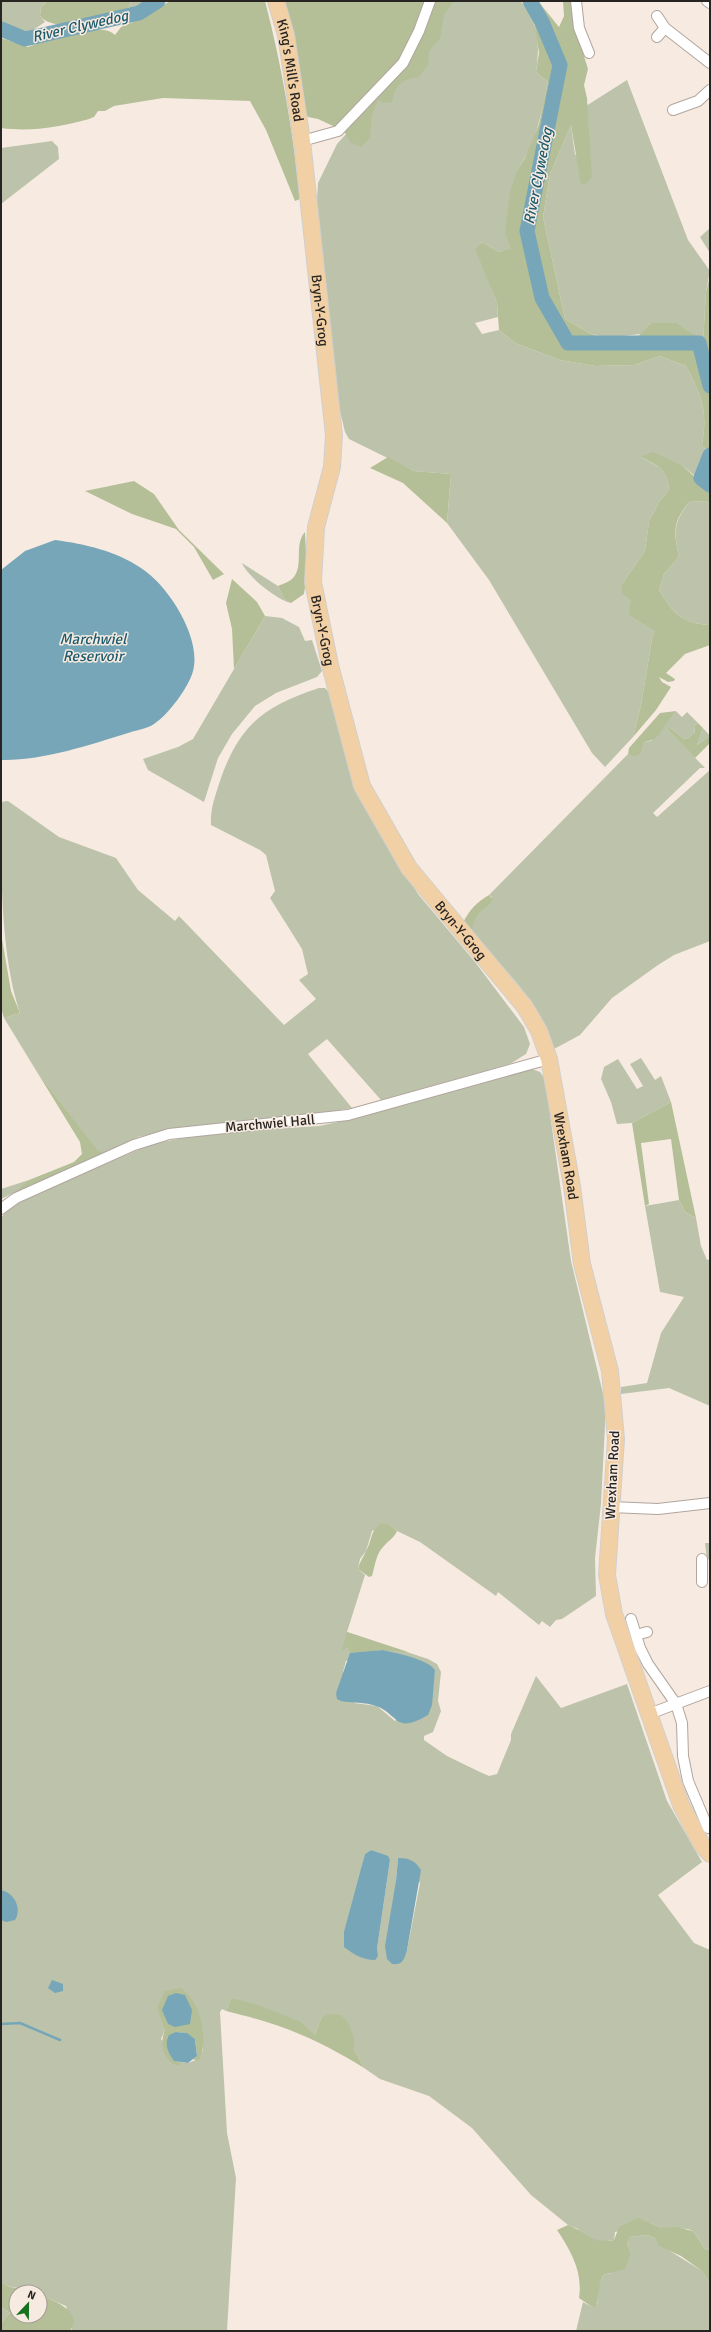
<svg xmlns="http://www.w3.org/2000/svg" width="711" height="2332" font-family="Signika,sans-serif">
  <style>
    .green { fill: #bcc3aa; fill-rule: evenodd }
    .forest { fill: #b4bf97 }
    .water { fill: #76a6b7 }
    .lines { fill: none; stroke-linecap: round; stroke-linejoin: round }
    .stream { stroke: #76a6b7; stroke-width: 2.5 }
    .river { stroke: #76a6b7; stroke-width: 15 }
    .street-casing { stroke: #b1a59d; stroke-width: 12 }
    .primary-casing { stroke: #d0cfce; stroke-width: 18 }
    .street { stroke: #fff; stroke-width: 10 }
    .primary { stroke: #f2d0a5; stroke-width: 16 }
    .labels { text-anchor: middle; stroke-width: 3; stroke-linejoin: round; paint-order: stroke }
    .street-label { font-size: 14px; fill: #282421; stroke: #f7ebe1 }
    .water-label { font-size: 15px; font-style: italic; fill: #1c5b6e; stroke: #f7ebe1 }
  </style>
  <rect width="100%" height="100%" fill="#f7ebe1"/>
  <!-- green -->
  <path class="green" d="M1,1h46l-6,6 -1,9 5,6 -18,12 -9,1 -12,-6 -5,-7z
    M131,1h17l-10,9 -12,4z
    M438,1h82c19,17 20,47 16,71l12,10c-6,30 -12,61 -30,87l-7,81 -12,2 -17,-10 -6,7 21,54 1,14 -23,6 7,11 17,-4 16,13 45,17 35,6 39,-1 26,-9 26,10c16,31 22,44 16,79l4,3 -11,28 -12,-10 -42,-9c17,10 27,11 28,33l-10,12 -10,19 -4,30 -23,33 9,15 5,21 20,11 -4,8 -11,66 -8,32 -28,30 -13,-14 -103,-173 -42,-57 4,-49 -37,-3 -65,-32 -4,-7 -8,-33 -21,-180 2,-36 19,-39 71,-78z
    M627,80l61,160 22,31 -4,21 -3,49 -52,-18 -10,11 -36,4 -16,-5 -24,-14 -22,-102 7,-43 21,-49 4,30 13,-11 1,-15 -3,-23z
    M52,141l6,6 1,12 -58,45v-56z
    M710,228v25l-10,-16z
    M705,501l5,3v121c-28,-1 -38,-13 -51,-35l5,-16 15,-17c-5,-25 -6,-34 10,-55z
    M242,563l36,23 6,13 7,4c-14,-3 -44,-27 -49,-40z
    M265,616l17,2 17,9 6,14 7,-1 10,31 -5,6 -41,16 -21,13 -23,28 -14,24 -14,44 -56,-32 -5,-11 35,-12 15,-8z
    M319,688h6l5,5 20,80 16,35 52,86 57,68 49,65 6,17 -4,10 -16,10 -129,36 -54,-61 -19,15 44,54 -37,6 -142,15 -35,8 -32,16 -8,-1 -61,-80 -33,-54 16,-5c-20,-60 -19,-145 -19,-211l7,-1 51,36 57,21 22,32 37,31 4,-5 105,109 32,-26 -17,-19 9,-6 -6,-25 -32,-51 5,-7 -9,-36 -6,-5 -49,-25c-1,-15 4,-29 9,-44 19,-56 44,-75 99,-93z
    M676,711l6,6 5,-5 11,11 -4,3 1,6 -7,6 -4,1 -12,-10 -7,-2 40,41h-5l-47,45 4,4 53,-47v171l-36,14 -16,10 -46,33 -32,37 -26,14c-12,-46 -53,-83 -84,-118l2,-10 11,-13 8,-4 1,-7 -3,-2 139,-141 5,3 11,-15 7,-1 12,-17z
    M703,728l7,8 -13,9z
    M641,1058l14,22 6,-4 10,26 -39,21 -15,1 -6,-22 -10,-23 3,-12 14,-8 19,30 6,-3 -13,-22z
    M529,1068l11,4 5,7 26,182 35,145 -5,98 -6,54 1,38 -34,23 -6,1 -6,7 -8,-6 -3,4 -41,-33 -2,4 -76,-54 -23,-11 -7,-6 -18,6 -6,20 -6,8 -2,10 7,6 -18,57 81,27 9,5 4,8 -3,29 3,10 -8,21 -9,4v4l23,16 33,16 9,4 8,-2 14,-34v-6l25,-58 25,32 66,-24 40,117 35,61 -44,33 36,48 16,7v300l-5,-1 -12,-18 -5,-2 -26,-1 -12,-5 -35,9 -1,8 -14,2 -15,-5 -7,-8 -10,-4 -37,-30 -59,-67 -43,-32 -49,-17 -16,-11 -10,-19v-11l-33,-20 -6,17 -84,-37 -5,13 -4,-2 -2,3 7,121 9,45 -9,153h-157l2,-2 -6,-23 -26,-11v-3l-33,-6 -6,-4v-1064l8,-10 38,-19 105,-45 57,-11 110,-7 33,-7zM383,1650c18,4 36,9 52,20l-2,16 -38,35 -18,-15 -23,-3 -11,-31 3,-11 26,-10zM371,1850l19,10 -13,89 -17,-73 5,-22zM398,1858l22,25 -13,67 -11,-69zM201,2027l2,22 -2,9 -13,5 -8,-1v3l-19,-26 4,-9z
    M29,1180l-9,10 -19,9v-10z
    M679,1200l6,12 11,6 5,28 6,14 3,-1v147l-41,-18 -48,6v-7l26,-4 14,-50 23,-36 -24,-5 -15,-86z
    M705,1543h5v17l-3,-1z
    M647,2235l8,3 15,13 32,20 8,12v48h-134l7,-29 9,5 5,-3 1,-15 5,-14 8,-2 20,-20 -4,-9 1,-7z
    M1,2307l9,6 -9,10z"/>
  <!-- forest -->
  <path class="forest" d="M47,1h84l-5,13c-22,4 -70,21 -86,2l1,-9z
    M170,1h95c17,65 28,131 35,198l-5,2 -29,-71 -16,-29 -87,-3 -49,8 -9,5h-7l-4,6 -5,2c-30,8 -57,13 -88,9v-90l27,9 8,-3 4,-10 10,-4 26,4 7,-5c12,3 22,-3 32,6l6,-8 22,-9z
    M283,1h171l-10,14 -4,24 -11,12 -1,14 -9,12c-18,3 -23,7 -27,25l-8,1 -6,-3 -6,15 -2,23 -9,9 -11,-5 -6,-11 -26,-12 -10,-2 -4,-6z
    M531,1h7l21,26 5,-11 -1,-15h11l2,30 12,38 -4,16 3,13 5,79 -5,6 -6,2 -10,-60 -21,49 -7,43 22,102 24,14 39,14 23,-24h25l27,18 3,-49 4,-16v176l-8,-7c6,-35 0,-48 -16,-79l-26,-10 -26,9 -39,1 -35,-6 -45,-17 -16,-13 -2,-27 -22,-54 7,-7 17,10 12,-3 -6,-16 5,-42 8,-22 7,-11 14,-34 9,-42 -12,-10 3,-19z
    M653,452l30,14 27,25v13l-5,-3 -16,1c-17,21 -15,30 -10,55l-15,17 -5,16c13,22 23,34 51,35v20l-25,9 -19,19 9,6 -1,2 -6,1 -9,-5 3,5 9,5 -15,23 -23,27 8,-32 11,-66 3,-8 -19,-11 -7,-6 2,-14 -9,-6v-10l23,-33 4,-30 10,-19 10,-12c-1,-21 -11,-24 -28,-33z
    M388,457l26,14 37,3 -4,49 -44,-40 -33,-15z
    M134,481l20,13 25,36 45,44 -11,6 -19,-33 -18,-18 -44,-15 -47,-23z
    M305,532l2,41 -3,21 -13,9 -7,-4 -6,-13c4,-2 11,-4 14,-7 13,-12 1,-34 13,-47z
    M232,579l25,23 8,14 -31,53 -2,-40 -6,-26z
    M676,711l-12,15 8,3 12,10 4,-1 7,-6 -1,-6 4,-3 5,5 -6,17 13,-9v7l-15,15 -31,-32c-5,10 -8,14 -20,16l-4,12 -7,3 -5,-3 1,-6 31,-35z
    M489,895l4,4 -2,5c-11,6 -18,14 -19,26l-3,2 -6,-9c6,-13 14,-21 26,-28z
    M1,933l10,58 9,22 -16,5 -3,-10z
    M37,1072l61,79 8,2 -91,39 14,-12 45,-18 8,-8 -2,-12z
    M671,1102l25,116 -11,-6 -6,-12 -8,-61 -30,4 8,61 -4,2 -13,-83z
    M381,1523l9,2 7,6c-3,7 -8,9 -13,15 -8,7 -9,20 -12,30l-3,1 -11,-8c2,-8 5,-11 8,-18 7,-12 3,-18 15,-28z
    M347,1632l61,20 -25,-2 -33,3 -2,-6 -6,3z
    M181,1988c20,15 26,46 20,70l-4,3 -4,-2 4,-3 -2,-17 -9,-6 -10,-1 -2,29 6,1v4c-17,-3 -21,-22 -15,-36l-8,-22 8,-17z
    M231,1998l27,7 43,17 14,13 6,-17 7,-4 13,1 7,7 6,16v11l10,19c-48,-30 -84,-44 -138,-57z
    M638,2218l24,10 14,-1 17,4 12,18 5,1v33l-8,-12 -21,-15 -22,-10 -4,-8 -8,-3 -18,2 -2,7 4,9 -6,16 -22,6c-5,12 -4,21 -7,31l-4,1 -13,-9c4,-26 -8,-47 -22,-68l11,-5c21,8 21,19 46,15l5,-13z
    M1,2282l6,4 26,6h-17v24h24v-21c14,6 44,16 30,36h-69v-8l9,-10 -9,-6z"/>
  <!-- water -->
  <path class="water" d="M55,540c30,4 61,11 86,28 27,17 61,70 52,103 -4,16 -25,44 -39,53 -7,5 -18,6 -26,9 -39,12 -86,28 -127,27v-190l24,-19z
    M383,1650c13,3 44,9 52,20l-3,35 -4,10c-34,20 -29,-1 -52,-9 -11,-4 -24,-3 -35,-5l-4,-2 -1,-6 14,-40z
    M371,1850l17,6 2,4 -13,89 1,7 -3,4c-12,0 -22,-6 -31,-13v-15l21,-78z
    M398,1858c12,0 17,3 23,12l-14,80c-3,10 -4,15 -15,14l-5,-5 -2,-13 11,-65z
    M1,1890c14,3 21,19 14,30l-9,2 -5,-2z
    M52,1980l11,4v7l-8,2 -7,-5z
    M176,1993l9,2 7,15 -2,14 -15,3 -7,-3 -6,-14 6,-14z
    M176,2032l11,1 8,6 2,17 -9,7 -14,-2c-6,-9 -10,-16 -5,-26z"/>
  <g class="lines">
    <!-- stream -->
    <path class="stream" d="M1,2024l19,-1 40,17"/>
    <!-- river -->
    <path class="river" d="M530,1l12,21 18,43 -33,166 15,67 26,45h131l11,43
      M1,29l24,10 114,-26 19,-12
      M710,455l-9,23 9,7"/>
    <defs>
      <path id="street" d="M576,1l3,27 10,25
        M707,1l3,2
        M657,16l8,12 45,35
        M657,37l8,-9
        M673,110l25,-9 12,-11
        M302,141l36,-10 65,-68 16,-32 11,-30
        M1,1209l15,-11 118,-53 35,-11 179,-19 201,-56
        M610,1507l48,2 52,-6
        M702,1559v23
        M631,1619l9,29 8,16 28,40 6,19 1,33 5,25 20,47
        M636,1635l11,-3
        M649,1714l61,-23"/>
      <g id="primary">
        <path id="s1" d="M276,1l10,34 16,106 32,294 -2,32 -16,60 -3,55 17,83 32,121 47,82 116,139 14,24 10,28 23,127 10,78 28,107 6,68 -9,136 7,39 67,191 21,40 8,9"/>
      </g>
    </defs>
    <!-- street casing -->
    <use href="#street" class="street-casing"/>
    <!-- primary casing -->
    <use href="#primary" class="primary-casing"/>
    <!-- street -->
    <use href="#street" class="street"/>
    <!-- primary -->
    <use href="#primary" class="primary"/>
  </g>
  <g class="labels">
    <!-- street labels -->
    <g class="street-label">
      <text dy="5" stroke="none"><textPath href="#s1" startOffset="71">King's Mill's Road</textPath></text>
      <text dy="5" stroke="none"><textPath href="#s1" startOffset="313">Bryn-Y-Grog</textPath></text>
      <text dy="5" stroke="none"><textPath href="#s1" startOffset="637">Bryn-Y-Grog</textPath></text>
      <text dy="5" stroke="none"><textPath href="#s1" startOffset="973">Bryn-Y-Grog</textPath></text>
      <text transform="translate(270 1123) rotate(-5)" y="5">Marchwiel Hall</text>
      <text dy="5" stroke="none"><textPath href="#s1" startOffset="1229">Wrexham Road</textPath></text>
      <text transform="translate(612 1475) rotate(-87)" y="5">Wrexham Road</text>
    </g>
    <!-- water labels -->
    <g class="water-label">
      <text transform="translate(80 26) rotate(-13)" y="5">River Clywedog</text>
      <text transform="translate(538 176) rotate(-79)" y="5">River Clywedog</text>
      <text x="93" y="644">Marchwiel<tspan x="93" dy="17">Reservoir</tspan></text>
    </g>
  </g>
  <!-- border -->
  <rect width="711" height="2332" fill="none" stroke="#282421" stroke-width="4"/>
  <!-- north arrow -->
  <g transform="translate(28 2304) rotate(22)"><circle r="19" fill="#f7ebe1" stroke="#a49b94"/>
  <path d="M0-3L7 15L0 10L-7 15Z" fill="#16711e"/>
  <text y="-6" font-size="11" font-weight="bold" text-anchor="middle" fill="#282421">N</text>
  </g>
</svg>
